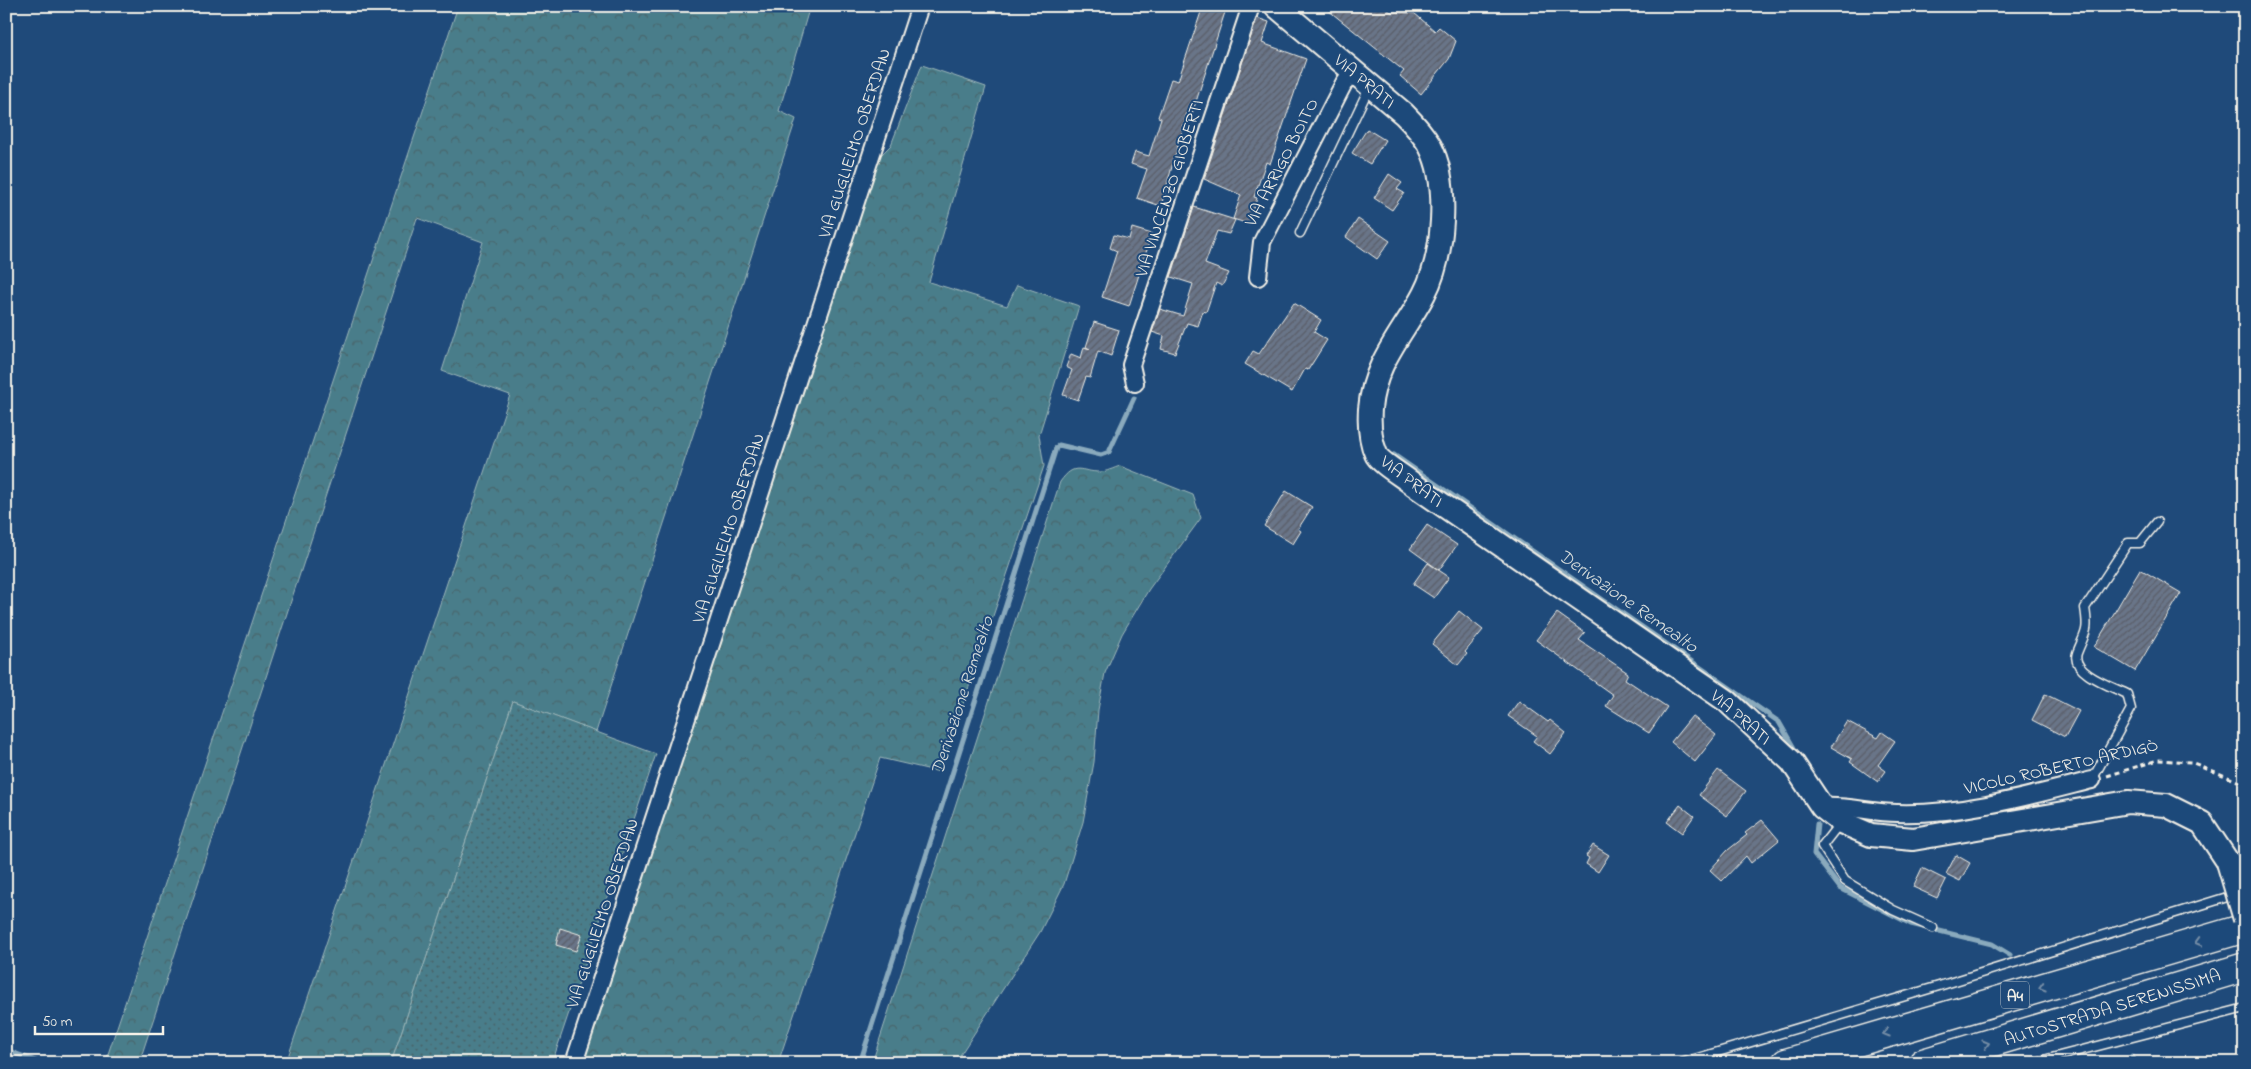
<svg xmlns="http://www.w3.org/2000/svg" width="2251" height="1069" font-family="'Indie Flower',sans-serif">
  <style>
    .forest { fill: url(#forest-crowns); stroke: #9eb7b9 }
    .park { fill: url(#park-dots); stroke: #9eb7b9 }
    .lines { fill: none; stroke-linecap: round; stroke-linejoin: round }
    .stream { stroke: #8aaabd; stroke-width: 5 }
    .building { fill: url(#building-hatch); stroke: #f4f1e8 }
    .lane-casing { stroke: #f4f1e8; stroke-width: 11 }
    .street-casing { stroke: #f4f1e8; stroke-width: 20 }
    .secondary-casing { stroke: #f4f1e8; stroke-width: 26 }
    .highway-casing { stroke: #f4f1e8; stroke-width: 31 }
    .path { stroke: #f4f1e8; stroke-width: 3; stroke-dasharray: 5 4; stroke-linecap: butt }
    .lane { stroke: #1f4a7a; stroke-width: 8 }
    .street { stroke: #1f4a7a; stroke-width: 16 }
    .secondary { stroke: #1f4a7a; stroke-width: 22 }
    .highway { stroke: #1f4a7a; stroke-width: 28 }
    .secondary-bridge-casing { stroke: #f4f1e8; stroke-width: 26; stroke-linecap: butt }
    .secondary-bridge { stroke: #1f4a7a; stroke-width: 22 }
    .oneway { stroke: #748da6 }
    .labels { text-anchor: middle; stroke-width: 4; stroke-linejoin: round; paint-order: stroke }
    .shield { fill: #1f4a7a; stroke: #b4bfc7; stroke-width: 1 }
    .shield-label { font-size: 16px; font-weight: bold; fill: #f4f1e8 }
    .street-label { font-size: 18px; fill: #f4f1e8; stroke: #1f4a7a }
    .water-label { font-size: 19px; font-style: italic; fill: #dadfdd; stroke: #1f4a7a }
  </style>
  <defs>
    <pattern id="forest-crowns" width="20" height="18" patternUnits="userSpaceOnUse" patternTransform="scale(1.25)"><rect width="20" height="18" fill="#497d8a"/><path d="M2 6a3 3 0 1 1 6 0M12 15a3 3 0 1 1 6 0" fill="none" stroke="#49656b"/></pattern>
    <pattern id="park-dots" width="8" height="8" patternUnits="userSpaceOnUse" patternTransform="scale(1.25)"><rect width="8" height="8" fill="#497d8a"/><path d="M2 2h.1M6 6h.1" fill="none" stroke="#49656b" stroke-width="1.8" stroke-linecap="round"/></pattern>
    <pattern id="building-hatch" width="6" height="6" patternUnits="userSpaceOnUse" patternTransform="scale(1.25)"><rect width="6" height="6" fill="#697488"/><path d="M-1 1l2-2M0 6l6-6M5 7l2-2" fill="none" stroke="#595e67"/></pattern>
  </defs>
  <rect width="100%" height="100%" fill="#1f4a7a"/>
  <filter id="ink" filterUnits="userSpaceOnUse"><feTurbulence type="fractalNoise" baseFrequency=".02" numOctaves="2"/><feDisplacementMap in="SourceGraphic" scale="10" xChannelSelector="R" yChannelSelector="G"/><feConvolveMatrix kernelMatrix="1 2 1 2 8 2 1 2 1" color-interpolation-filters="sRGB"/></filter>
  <g filter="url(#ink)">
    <!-- forest -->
    <path class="forest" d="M458,6h352l-31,105 17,8 -200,613 -83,-31 -122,362h-105l224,-668 -68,-24 41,-129 -66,-24 -278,845h-34z
      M922,65l64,22 -57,195 78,24 10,-21 62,21 -40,129 5,31 -104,306 -60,-14 -102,305h-198l296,-903 15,-15z
      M1120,466l73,29 8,23 -52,71 -27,45 -17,39 -7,37 -4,52 -11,60 -19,62 -24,48 -85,131h-83l188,-581c15,-21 20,-10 40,-10 6,0 14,-4 20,-6z"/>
    <!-- park -->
    <path class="park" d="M513,701l143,53 -104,309h-161z"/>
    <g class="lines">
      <!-- stream -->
      <path class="stream" d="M1394,455l385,267 19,33
        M1817,824l-3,30 26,34 71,36 81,20 18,11
        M6,1050l35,13
        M2132,1056l4,7
        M860,1063l196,-615 3,-3 42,10 8,-3 25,-54"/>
    </g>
    <!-- building -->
    <path class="building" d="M1203,6h24l-35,108 -5,-1 -26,93 -24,-8 10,-29 -16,-5 4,-12 14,4 12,-38 -3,-1 13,-38 7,2z
      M1323,6h60l8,6 23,1 21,18 4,-4 17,14 -7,18 -28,35 -21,-18 4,-5z
      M1257,18l12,4 -7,21 44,16 -36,105 -4,-2 -12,35 3,1 -8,26 -16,-5 8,-24 -37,-16z
      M1367,129l18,11 -15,24 -18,-11z
      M1389,174l13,9 -5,6 7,4 -12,17 -18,-12z
      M1194,207l41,13 -6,14 -12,-3 -12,33 24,9 -7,13 -6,-3 -10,29 -3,-1 -5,15 -11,-3 -12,30 -14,-4 3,-13 -12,-4 8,-23 23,7 10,-32 -22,-7z
      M1358,219l32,22 -13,18 -31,-22z
      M1132,228l20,6 -23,72 -27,-9 15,-46 -7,-3 4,-13 15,4z
      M1294,303l27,17 -7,12 13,8 -19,30 -3,-1 -13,23 -47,-28 8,-13 6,3z
      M1094,322l25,8 -8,26 -13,-5 -8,27 -4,-1 -8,23 -15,-5 9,-25 -6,-3 5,-13 10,4 3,-11 6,2 -4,-2z
      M1286,491l26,16 -14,22 3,2 -8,13 -29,-18z
      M1427,525l30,20 -18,25 -29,-21z
      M1428,563l21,14 -15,21 -21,-14z
      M2140,569l41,24 -46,78 -41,-24z
      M1459,611l24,19 -18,22 2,2 -9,11 -26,-21z
      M1557,613l28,20 -6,7 49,33 -3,6 42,28 -18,26 -43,-27 7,-11 -77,-55z
      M2045,694l34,17 -14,26 -33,-17z
      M1519,701l29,21 2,-2 16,13 -16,21 -17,-13 4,-5 -29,-20z
      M1692,716l24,19 -21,27 -24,-20z
      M1847,721l31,17 4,-6 13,9 -17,24 8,6 -8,11 -28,-20 2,-3 -21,-12z
      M1718,770l28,21 -19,25 -28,-21z
      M1680,805l14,11 -12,17 -15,-11z
      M1762,820l17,20 -28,23 -5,-7 -24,25 -12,-11 18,-20 19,-15 -2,-2z
      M1593,845l16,10 -11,17 -12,-8 3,-6 -3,-2z
      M1956,855l14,8 -10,18 -14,-7z
      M1922,868l24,12 -9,18 -24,-11z
      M560,928l22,7 -6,16 -20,-6z"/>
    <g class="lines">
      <defs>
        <path id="lane" d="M1300,233l69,-145
          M2092,780l39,-71 -4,-15c-14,-7 -57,-21 -50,-41 8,-21 12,-20 8,-45l43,-65h12l17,-21
          M1840,823l-18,23 23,35 48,29 40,18
          M1681,1063l258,-77 298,-92
          M2032,1063l213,-55"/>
        <path id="street" d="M1258,277l4,-35 82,-159 9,-13
          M1135,383l-4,-18 120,-359
          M1822,807c26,-2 50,6 75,6 66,2 132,-17 195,-33
          M574,1063l346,-1057"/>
        <path id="secondary" d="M1276,6l128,108c10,10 19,20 26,32 20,39 14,110 -6,148 -21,40 -50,68 -54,115 -1,15 0,31 6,45 3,8 30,24 38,31l313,216 65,61 30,45 19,15 30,13 42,4 215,-37 38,3 36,18 26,39"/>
        <path id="highway" d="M1786,1063l459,-135
          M1923,1063l322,-96"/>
      </defs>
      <!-- lane casing -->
      <use href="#lane" class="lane-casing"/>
      <!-- street casing -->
      <use href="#street" class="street-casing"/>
      <!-- secondary casing -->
      <use href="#secondary" class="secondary-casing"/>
      <!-- highway casing -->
      <use href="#highway" class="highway-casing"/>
      <!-- path -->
      <path class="path" d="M2107,776l51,-16 33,2 54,22"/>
      <!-- lane -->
      <use href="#lane" class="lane"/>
      <!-- street -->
      <use href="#street" class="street"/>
      <!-- secondary -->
      <use href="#secondary" class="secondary"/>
      <!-- highway -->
      <use href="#highway" class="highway"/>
      <defs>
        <path id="secondary-bridge" d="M2228,862l17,57"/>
      </defs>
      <!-- secondary-bridge casing -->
      <use href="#secondary-bridge" class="secondary-bridge-casing"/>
      <!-- secondary-bridge -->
      <use href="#secondary-bridge" class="secondary-bridge"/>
    </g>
    <!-- one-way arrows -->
    <defs><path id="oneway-chevron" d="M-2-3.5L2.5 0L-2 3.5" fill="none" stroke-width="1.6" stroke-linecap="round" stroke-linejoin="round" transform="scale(1.25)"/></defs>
    <g class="oneway">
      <use href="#oneway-chevron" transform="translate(2198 942) rotate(164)"/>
      <use href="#oneway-chevron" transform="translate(2042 987) rotate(164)"/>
      <use href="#oneway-chevron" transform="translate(1886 1033) rotate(164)"/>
      <use href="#oneway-chevron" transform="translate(1986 1044) rotate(-16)"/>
    </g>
  </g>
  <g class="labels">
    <!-- shield labels -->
    <rect class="shield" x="2001" y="981.5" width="28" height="27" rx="4"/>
    <g class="shield-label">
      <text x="2015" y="1001">A4</text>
    </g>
    <!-- street labels -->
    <g class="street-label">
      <text transform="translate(1365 81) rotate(40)" y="6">VIA PRATI</text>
      <text transform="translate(854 143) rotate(-72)" y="6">VIA GUGLIELMO OBERDAN</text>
      <text transform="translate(1281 162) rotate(-63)" y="6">VIA ARRIGO BOITO</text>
      <text transform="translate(1169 188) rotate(-72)" y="6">VIA VINCENZO GIOBERTI</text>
      <text transform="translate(1412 481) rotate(37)" y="6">VIA PRATI</text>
      <text transform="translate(728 528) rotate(-72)" y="6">VIA GUGLIELMO OBERDAN</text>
      <text transform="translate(1741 717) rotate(41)" y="6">VIA PRATI</text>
      <text transform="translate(2061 766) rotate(-13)" y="6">VICOLO ROBERTO ARDIGÒ</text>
      <text transform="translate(602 913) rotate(-72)" y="6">VIA GUGLIELMO OBERDAN</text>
      <text transform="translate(2112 1007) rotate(-17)" y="6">AUTOSTRADA SERENISSIMA</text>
    </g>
    <!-- water labels -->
    <g class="water-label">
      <text transform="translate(1629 600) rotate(35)" y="7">Derivazione Remealto</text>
      <text transform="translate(961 695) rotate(-72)" y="7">Derivazione Remealto</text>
    </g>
  </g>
  <!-- margin -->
  <rect width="2251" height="1069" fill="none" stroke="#1f4a7a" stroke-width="25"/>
  <rect x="12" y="12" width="2226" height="1044" fill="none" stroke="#f4f1e8" stroke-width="2" filter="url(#ink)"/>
  <!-- scale -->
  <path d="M35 1026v8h128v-8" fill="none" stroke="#f4f1e8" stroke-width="2.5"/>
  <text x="42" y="1026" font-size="15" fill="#f4f1e8" stroke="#1f4a7a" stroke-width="4" paint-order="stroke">50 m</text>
</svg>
